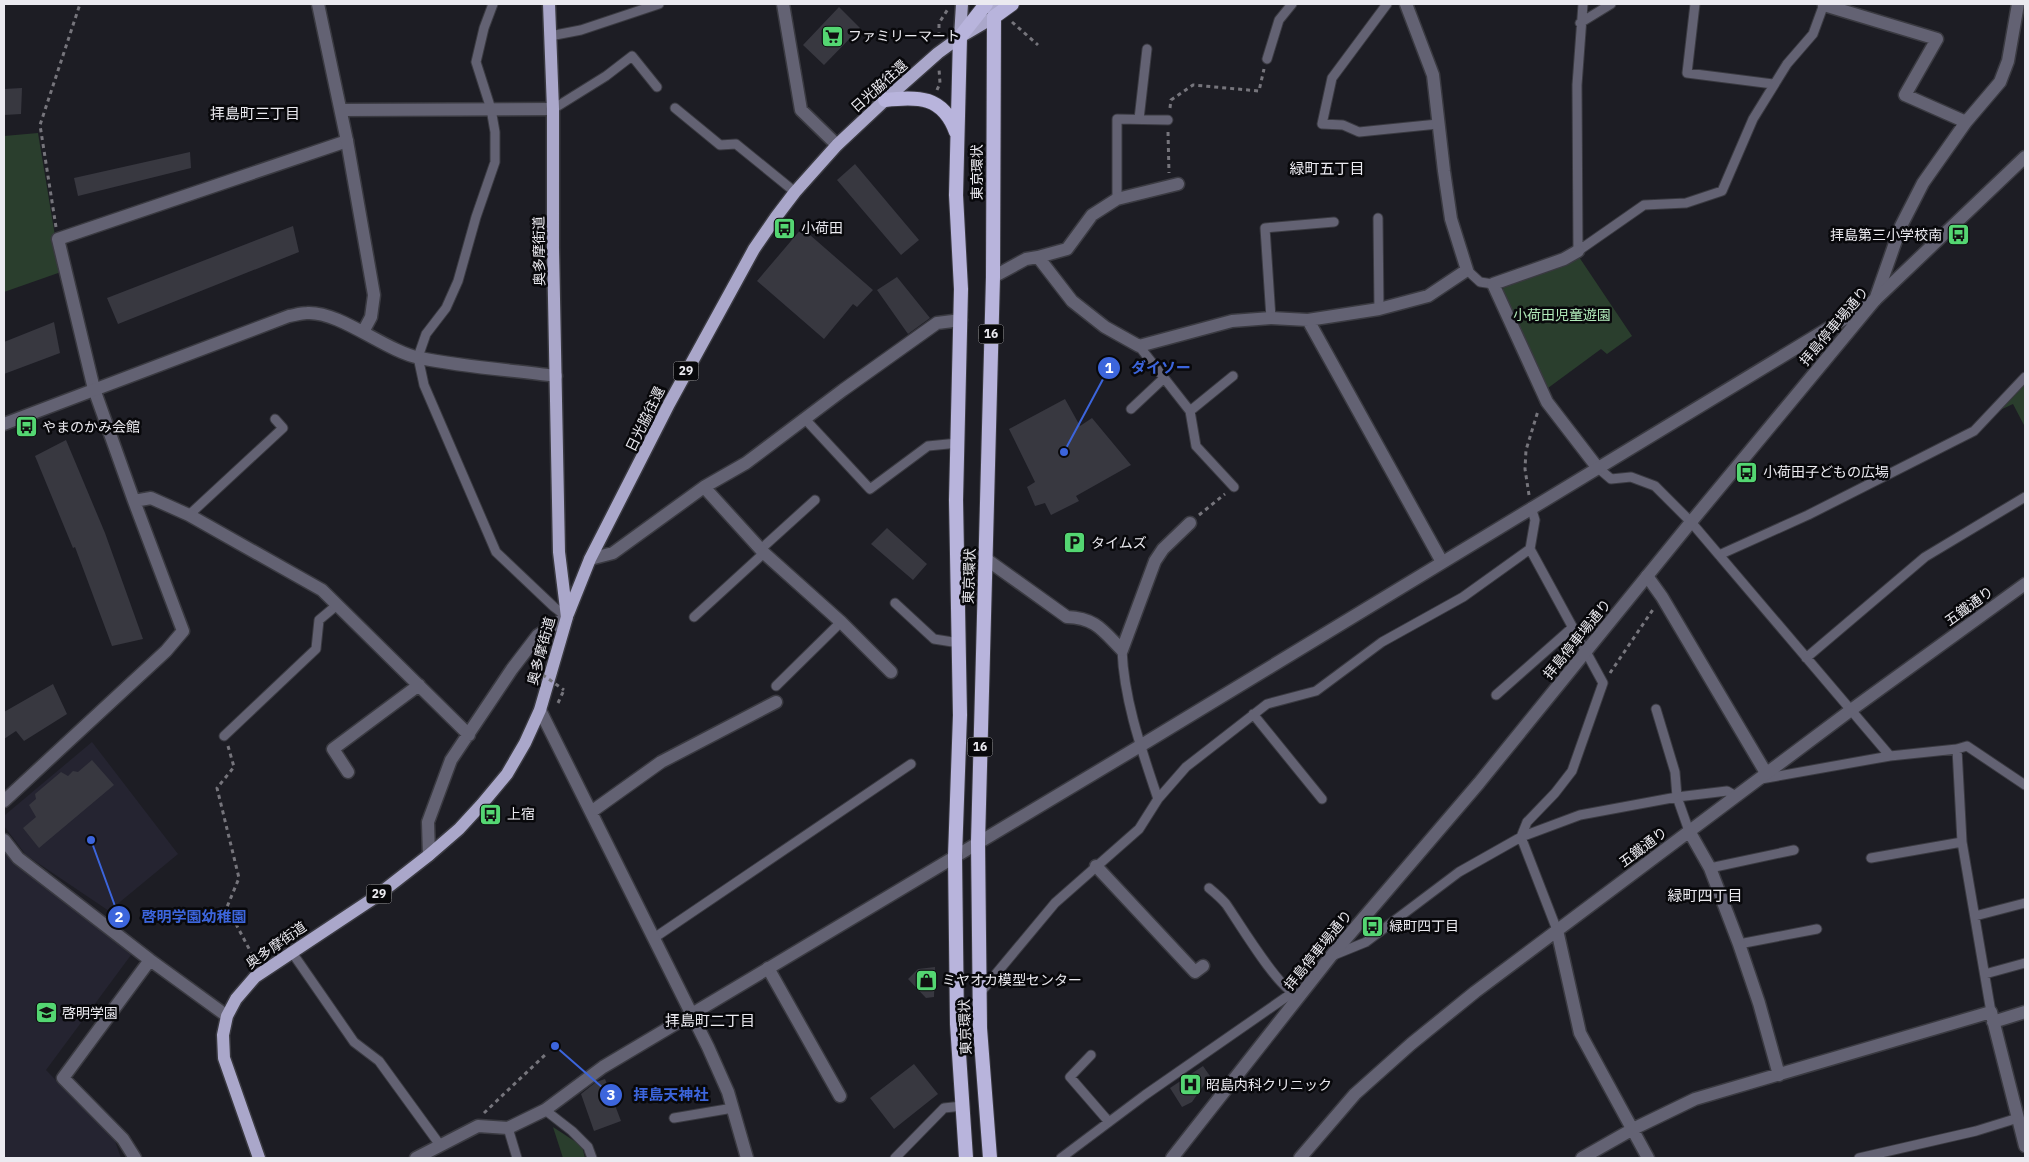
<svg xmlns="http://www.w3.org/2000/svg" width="2029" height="1162" font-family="'IBM Plex Sans','Noto Sans JP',sans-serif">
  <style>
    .built { fill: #252431 }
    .green { fill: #2a3e2d }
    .building { fill: #383840 }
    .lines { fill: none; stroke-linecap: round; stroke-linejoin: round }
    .service-casing { stroke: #3a3a41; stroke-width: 11 }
    .minor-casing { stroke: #3a3a41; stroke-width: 15 }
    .tertiary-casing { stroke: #3a3a41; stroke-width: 15 }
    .primary-casing { stroke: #3a3a41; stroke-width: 15 }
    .trunk-casing { stroke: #3a3a41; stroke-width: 16 }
    .path { stroke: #76757c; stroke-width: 3; stroke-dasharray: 4 4; stroke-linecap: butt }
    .service { stroke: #636273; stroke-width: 9 }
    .minor { stroke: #636273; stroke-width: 12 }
    .tertiary { stroke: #636273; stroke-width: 12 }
    .primary { stroke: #aaa7ca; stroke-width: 12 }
    .trunk { stroke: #b8b4dc; stroke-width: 14 }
    .path-bridge { stroke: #76757c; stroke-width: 3; stroke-dasharray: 4 4; stroke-linecap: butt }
    .labels { text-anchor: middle; stroke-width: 5; stroke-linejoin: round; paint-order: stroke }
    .shield { fill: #08080b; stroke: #a7a6ab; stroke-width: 1 }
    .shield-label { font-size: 12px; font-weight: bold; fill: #ebeaf0 }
    .poi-label { font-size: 14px; fill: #ebeaf0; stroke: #08080b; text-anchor: start }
    .street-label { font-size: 14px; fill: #ebeaf0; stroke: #08080b }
    .park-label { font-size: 14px; fill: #b2ebba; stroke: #08080b }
    .neighbourhood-label { font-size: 15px; fill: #ebeaf0; stroke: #08080b }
    .leader { fill: none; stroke: #3c65dc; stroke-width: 2 }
    .callout-dot { fill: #3c65dc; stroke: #08080b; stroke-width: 2 }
    .mark-label { font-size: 15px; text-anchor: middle; font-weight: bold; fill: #fff }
    .callout-label { font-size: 15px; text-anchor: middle; font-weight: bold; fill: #3c65dc; stroke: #08080b; stroke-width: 5; stroke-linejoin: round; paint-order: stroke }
  </style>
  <rect width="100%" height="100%" fill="#1d1d24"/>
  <!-- built -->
  <path class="built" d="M92,742l86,112 -69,57 -83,-56 -22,-29 1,-11z
    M4,844l127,111 -85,115 69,71 6,17h-117z"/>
  <!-- green -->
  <path class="green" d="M38,133l23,139 -57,20v-156z
    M1579,257l53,79 -25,18 -6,-5 -53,39 -49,-95 8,-9z
    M2025,383v44l-12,-23 -15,7z
    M553,1127l29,19 3,12h-22z"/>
  <!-- building -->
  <path class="building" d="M839,7l21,21 -36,37 -21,-20z
    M22,88l-1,26 -17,1v-26z
    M190,152l1,16 -113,28 -4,-18z
    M855,164l64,76 -18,15 -64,-75z
    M293,226l6,26 -181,72 -11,-26z
    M802,228l71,62 -16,17 -4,-3 -29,35 -67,-58z
    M897,277l33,41 -22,16 -31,-44z
    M54,322l6,31 -56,21v-32z
    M1065,399l15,27 12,-8 39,47 -55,31 3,5 -28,14 -6,-12 -10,3 -8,-19 8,-5 -26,-53z
    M66,440l39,93 38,106 -31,7 -37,-99 -2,1 -38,-92z
    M887,528l40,36 -14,16 -42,-36z
    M53,684l14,30 -43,27 -8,-10 -12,8v-27z
    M92,760l22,25 -75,63 -16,-20 13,-11 -7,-12 7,-6 -1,-5 26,-22 7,4 5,-5 5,1z
    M935,967l-1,30 -8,1 -18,-19 10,-10z
    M914,1064l24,30 -44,35 -24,-31z
    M1203,1066l7,10 -18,26 -10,5 -12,-19z
    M605,1079l16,42 -27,10 -13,-37 15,-12z"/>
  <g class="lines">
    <defs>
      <path id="service" d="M493,4l-9,24 -8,34 15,47 4,23v30l-19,55 -18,64 -12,27 -20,26 -8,23 6,28 72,167 58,55 13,10
        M1387,4l-55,74 -10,46 21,1 16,7 79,-8
        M1695,4l-8,69 86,11
        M1580,23l31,-19
        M550,36l31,-6 78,-26
        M1267,59l12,-39 13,-16
        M675,108l45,37 16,-1 59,48
        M553,109l53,-33 26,-20 25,31
        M1139,119l8,-70
        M1117,199v-80l51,1
        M1378,218l1,91
        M1578,251l66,-46 42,-2 36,-12 31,-72 34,-55 26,-30 11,-30
        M1578,251l-1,-166 6,-81
        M1467,270l13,12 13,2
        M1271,318l-6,-90 69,-6
        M1139,346l51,65 6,35 38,41
        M1131,409l33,-31
        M1190,411l43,-35
        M805,419l65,70 58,-43 30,-3
        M1597,467l14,12 20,-2 24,9 36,36 199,234
        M1531,507l4,13 -5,29 73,134 -31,88 -17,22 -28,29 -6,15 36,93
        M189,515l94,-87 -8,-9
        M761,549l54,-49
        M1719,555l89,-40 166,-84 51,-54
        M895,603l39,36 25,4
        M694,617l70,-64
        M1122,650c2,51 20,101 36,149
        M1806,658l119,-101 100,-60
        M776,686l65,-64
        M1496,695l76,-67
        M1656,709l19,63 2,25 12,34
        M1253,714l69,85
        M224,736l92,-87 3,-29 18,-15
        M1957,749l5,93 29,170
        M1761,779l129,-23 67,-7 10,-3 58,39
        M1871,858l91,-16
        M1710,868l84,-18
        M1209,888c6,5 12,10 17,16 12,17 54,88 71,90
        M1975,916l50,-13
        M654,938l257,-174
        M1739,944l78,-15
        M291,951l63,91 25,19 61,84
        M1334,955l32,-13 93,-70 62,-35 59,-22 97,-18 50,-6 9,5
        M1985,974l40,-11
        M980,993l75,-90 84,-74 19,-30 28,-32 81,-63 49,-13 66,-49 81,-45 67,-48
        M1091,1055l-21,22 39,45
        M545,1110l27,21 16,16 4,11
        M674,1118l59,-10
        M508,1128l9,30
        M895,1158l49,-50 18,-2
        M1061,1158l84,-63 147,-102
        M1859,1158l117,-27 42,-13"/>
      <path id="minor" d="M783,4l18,106 36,35
        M1824,5l113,34 -32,56 61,27
        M1578,251l-14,8 -71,25 54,118 50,65
        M1038,257l29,-8 25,-34 25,-16 61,-15
        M993,277l33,-18 12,-2 34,44 33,26 34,19 93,-25 39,-3 37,2 71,-11 49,-13 39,-26 -16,-51 -7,-48 -11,-96 -27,-71
        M1875,300l26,-74 22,-43 43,-61 34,-40 8,-21 10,-57
        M1308,320l134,242
        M704,487l60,66 77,69 50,50
        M134,501l17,-3 38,17 133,75 147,145
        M590,559l23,-6 91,-66 42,-24 97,-73 94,-67 24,-3
        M986,559l81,58c29,1 36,14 55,33l33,-89 8,-12 27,-26
        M1647,576l15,21 104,176
        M540,710l168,337 20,45 19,66
        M348,772l-15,-23 86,-64
        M4,801l162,-150 17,-20 -49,-130 -40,-112 -36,-150 289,-98
        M591,812l70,-50 115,-60
        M1689,831l21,37 29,76 20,59 20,72
        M4,840l14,18 132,102 77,56
        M429,855l-1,-33 23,-62 61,-91 26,-34 29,-18
        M1096,866l99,106 8,-6
        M1557,930l23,103 68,125
        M768,968l72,128
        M1993,1022l32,-10
        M135,1158l-12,-19 -60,-61 87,-118
        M416,1158l62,-32 30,2 37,-18 58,-43 89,-53
        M1300,1158l55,-64 56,-50 64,-52 376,-282 174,-126
        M1582,1158l51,-29 62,-30 296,-87 34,134"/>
      <path id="tertiary" d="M318,4l29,137 27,154 -3,22 -8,15
        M341,110l212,-1
        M4,424l285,-108c6,-1 12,-3 18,-3 33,-2 78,38 113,45 44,9 91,12 136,18
        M692,1014l448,-268 735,-446
        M1172,1158l159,-202 148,-173 212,-261 184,-222 150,-143"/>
      <path id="primary" d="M960,37l2,-33
        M568,614l22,-55 79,-155 85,-155 22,-32 19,-25 42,-47 48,-45 53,-47 22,-16 34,-20v-13
        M259,1158l-35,-100 -1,-23 4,-19 9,-17 19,-22 119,-79 55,-43 30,-26 23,-25 25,-30 18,-31 15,-33 27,-93 -8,-65 -6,-304v-139l-4,-105"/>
      <path id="trunk" d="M885,100c33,-4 58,-4 71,32
        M966,1158l-9,-134 -2,-168 5,-141 -4,-215 5,-211 -5,-94 4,-158 26,-33
        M990,1158l-10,-130 -2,-186 15,-565 1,-260 18,-13"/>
    </defs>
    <!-- service casing -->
    <use href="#service" class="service-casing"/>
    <!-- minor casing -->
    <use href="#minor" class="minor-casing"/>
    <!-- tertiary casing -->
    <use href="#tertiary" class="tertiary-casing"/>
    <!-- primary casing -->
    <use href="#primary" class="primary-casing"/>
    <!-- trunk casing -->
    <use href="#trunk" class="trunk-casing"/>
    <!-- path -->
    <path class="path" d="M1012,22l26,23
      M939,36v-13l9,-14
      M937,90l3,-7 -1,-14
      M1170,108l1,-8 22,-15 66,6 5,-22
      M1168,132l1,41
      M56,227l-16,-102 40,-121
      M1529,495l-4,-26 1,-19 12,-39
      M1199,515l26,-21
      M1610,673l44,-65
      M558,703l6,-13
      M228,746l6,21 -17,21 22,90 -12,29 28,53
      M484,1113l63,-60"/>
    <!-- service -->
    <use href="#service" class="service"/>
    <!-- minor -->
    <use href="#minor" class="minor"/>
    <!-- tertiary -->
    <use href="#tertiary" class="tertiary"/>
    <!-- primary -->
    <use href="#primary" class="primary"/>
    <!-- trunk -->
    <use href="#trunk" class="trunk"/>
    <!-- path-bridge -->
    <path class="path-bridge" d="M536,670l28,20"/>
  </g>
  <!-- icons -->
  <defs>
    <symbol id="supermarket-square" viewBox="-11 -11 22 22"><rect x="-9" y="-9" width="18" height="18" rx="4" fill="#54d672" stroke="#08080b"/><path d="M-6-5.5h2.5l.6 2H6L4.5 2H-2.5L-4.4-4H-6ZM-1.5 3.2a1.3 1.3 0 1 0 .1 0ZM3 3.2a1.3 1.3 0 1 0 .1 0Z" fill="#111"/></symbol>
    <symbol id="bus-square" viewBox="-11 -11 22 22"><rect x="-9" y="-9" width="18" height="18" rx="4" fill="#54d672" stroke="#08080b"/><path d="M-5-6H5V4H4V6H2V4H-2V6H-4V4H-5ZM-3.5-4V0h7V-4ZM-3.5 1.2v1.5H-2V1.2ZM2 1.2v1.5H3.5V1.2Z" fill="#111"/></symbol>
    <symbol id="parking-square" viewBox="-11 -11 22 22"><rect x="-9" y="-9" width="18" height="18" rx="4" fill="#54d672" stroke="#08080b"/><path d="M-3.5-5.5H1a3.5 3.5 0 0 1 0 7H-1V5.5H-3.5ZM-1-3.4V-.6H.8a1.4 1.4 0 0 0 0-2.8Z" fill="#111"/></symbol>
    <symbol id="shop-square" viewBox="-11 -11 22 22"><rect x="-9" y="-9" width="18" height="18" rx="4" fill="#54d672" stroke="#08080b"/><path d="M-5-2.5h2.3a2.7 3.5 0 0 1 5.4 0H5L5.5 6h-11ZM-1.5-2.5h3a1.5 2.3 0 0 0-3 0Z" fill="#111"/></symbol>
    <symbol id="school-square" viewBox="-11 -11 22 22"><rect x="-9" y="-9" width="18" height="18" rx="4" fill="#54d672" stroke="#08080b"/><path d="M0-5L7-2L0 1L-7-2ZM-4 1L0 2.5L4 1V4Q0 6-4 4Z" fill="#111"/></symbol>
    <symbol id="hospital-square" viewBox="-11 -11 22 22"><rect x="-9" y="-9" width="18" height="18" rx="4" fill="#54d672" stroke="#08080b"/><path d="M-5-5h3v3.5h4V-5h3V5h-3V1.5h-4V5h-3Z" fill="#111"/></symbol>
  </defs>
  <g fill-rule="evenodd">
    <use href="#supermarket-square" x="820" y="24" width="25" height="25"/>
    <use href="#bus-square" x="772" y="216" width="25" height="25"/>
    <use href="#bus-square" x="1946" y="222" width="25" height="25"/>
    <use href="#bus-square" x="14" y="414" width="25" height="25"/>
    <use href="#bus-square" x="1734" y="460" width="25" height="25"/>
    <use href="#parking-square" x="1062" y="530" width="25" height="25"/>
    <use href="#bus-square" x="478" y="802" width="25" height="25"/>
    <use href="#bus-square" x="1360" y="914" width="25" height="25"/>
    <use href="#shop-square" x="914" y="968" width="25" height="25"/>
    <use href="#school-square" x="34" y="1000" width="25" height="25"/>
    <use href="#hospital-square" x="1178" y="1072" width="25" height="25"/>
  </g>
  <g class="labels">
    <!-- shield labels -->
    <g class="shield">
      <rect x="978.5" y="324.5" width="25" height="19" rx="4"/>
      <rect x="673.5" y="361.5" width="25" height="19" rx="4"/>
      <rect x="967.5" y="737.5" width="25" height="19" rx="4"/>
      <rect x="366.5" y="884.5" width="25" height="19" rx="4"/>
    </g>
    <g class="shield-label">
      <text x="991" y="338">16</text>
      <text x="686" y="375">29</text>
      <text x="980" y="751">16</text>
      <text x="379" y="898">29</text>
    </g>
    <!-- poi labels -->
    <g class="poi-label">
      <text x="848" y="41">ファミリーマート</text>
      <text x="801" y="233">小荷田</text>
      <text x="1942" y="240" text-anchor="end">拝島第三小学校南</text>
      <text x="42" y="432">やまのかみ会館</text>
      <text x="1763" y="477">小荷田子どもの広場</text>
      <text x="1091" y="548">タイムズ</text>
      <text x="507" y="819">上宿</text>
      <text x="1389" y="931">緑町四丁目</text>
      <text x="942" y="985">ミヤオカ模型センター</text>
      <text x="62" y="1018">啓明学園</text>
      <text x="1206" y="1090">昭島内科クリニック</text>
    </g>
    <!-- street labels -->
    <g class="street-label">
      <text transform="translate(879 86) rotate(-42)" y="5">日光脇往還</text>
      <text transform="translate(977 172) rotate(-90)" y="5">東京環状</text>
      <text transform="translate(539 251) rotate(-91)" y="5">奥多摩街道</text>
      <text transform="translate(1834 326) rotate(-50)" y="5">拝島停車場通り</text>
      <text transform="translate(645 419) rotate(-64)" y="5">日光脇往還</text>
      <text transform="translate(969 576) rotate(-88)" y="5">東京環状</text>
      <text transform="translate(1969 606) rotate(-36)" y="5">五鐵通り</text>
      <text transform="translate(1577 639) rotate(-51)" y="5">拝島停車場通り</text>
      <text transform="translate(541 651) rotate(-75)" y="5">奥多摩街道</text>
      <text transform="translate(1643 847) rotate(-37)" y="5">五鐵通り</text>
      <text transform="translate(276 945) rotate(-35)" y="5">奥多摩街道</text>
      <text transform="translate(1318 950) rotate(-51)" y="5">拝島停車場通り</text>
      <text transform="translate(965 1027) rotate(-92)" y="5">東京環状</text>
    </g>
    <!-- park labels -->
    <g class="park-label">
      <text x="1562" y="320">小荷田児童遊園</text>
    </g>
    <!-- neighbourhood labels -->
    <g class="neighbourhood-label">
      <text x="255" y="119">拝島町三丁目</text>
      <text x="1327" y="174">緑町五丁目</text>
      <text x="1705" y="901">緑町四丁目</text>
      <text x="710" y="1026">拝島町二丁目</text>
    </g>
  </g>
  <!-- callouts -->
  <path class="leader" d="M1064 452L1109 368M91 840L119 917M555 1046L611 1095"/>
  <g class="callout-dot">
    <circle cx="1064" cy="452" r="5"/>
    <circle cx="91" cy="840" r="5"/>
    <circle cx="555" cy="1046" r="5"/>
    <circle cx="1109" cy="368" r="12"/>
    <circle cx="119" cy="917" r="12"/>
    <circle cx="611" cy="1095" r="12"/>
  </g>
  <g class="mark-label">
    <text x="1109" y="373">1</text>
    <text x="119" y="922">2</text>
    <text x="611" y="1100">3</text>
  </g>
  <g class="callout-label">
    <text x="1161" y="373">ダイソー</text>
    <text x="194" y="922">啓明学園幼稚園</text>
    <text x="671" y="1100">拝島天神社</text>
  </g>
  <!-- border -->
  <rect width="2029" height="1162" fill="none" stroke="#ebeaf0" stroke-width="10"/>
</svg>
